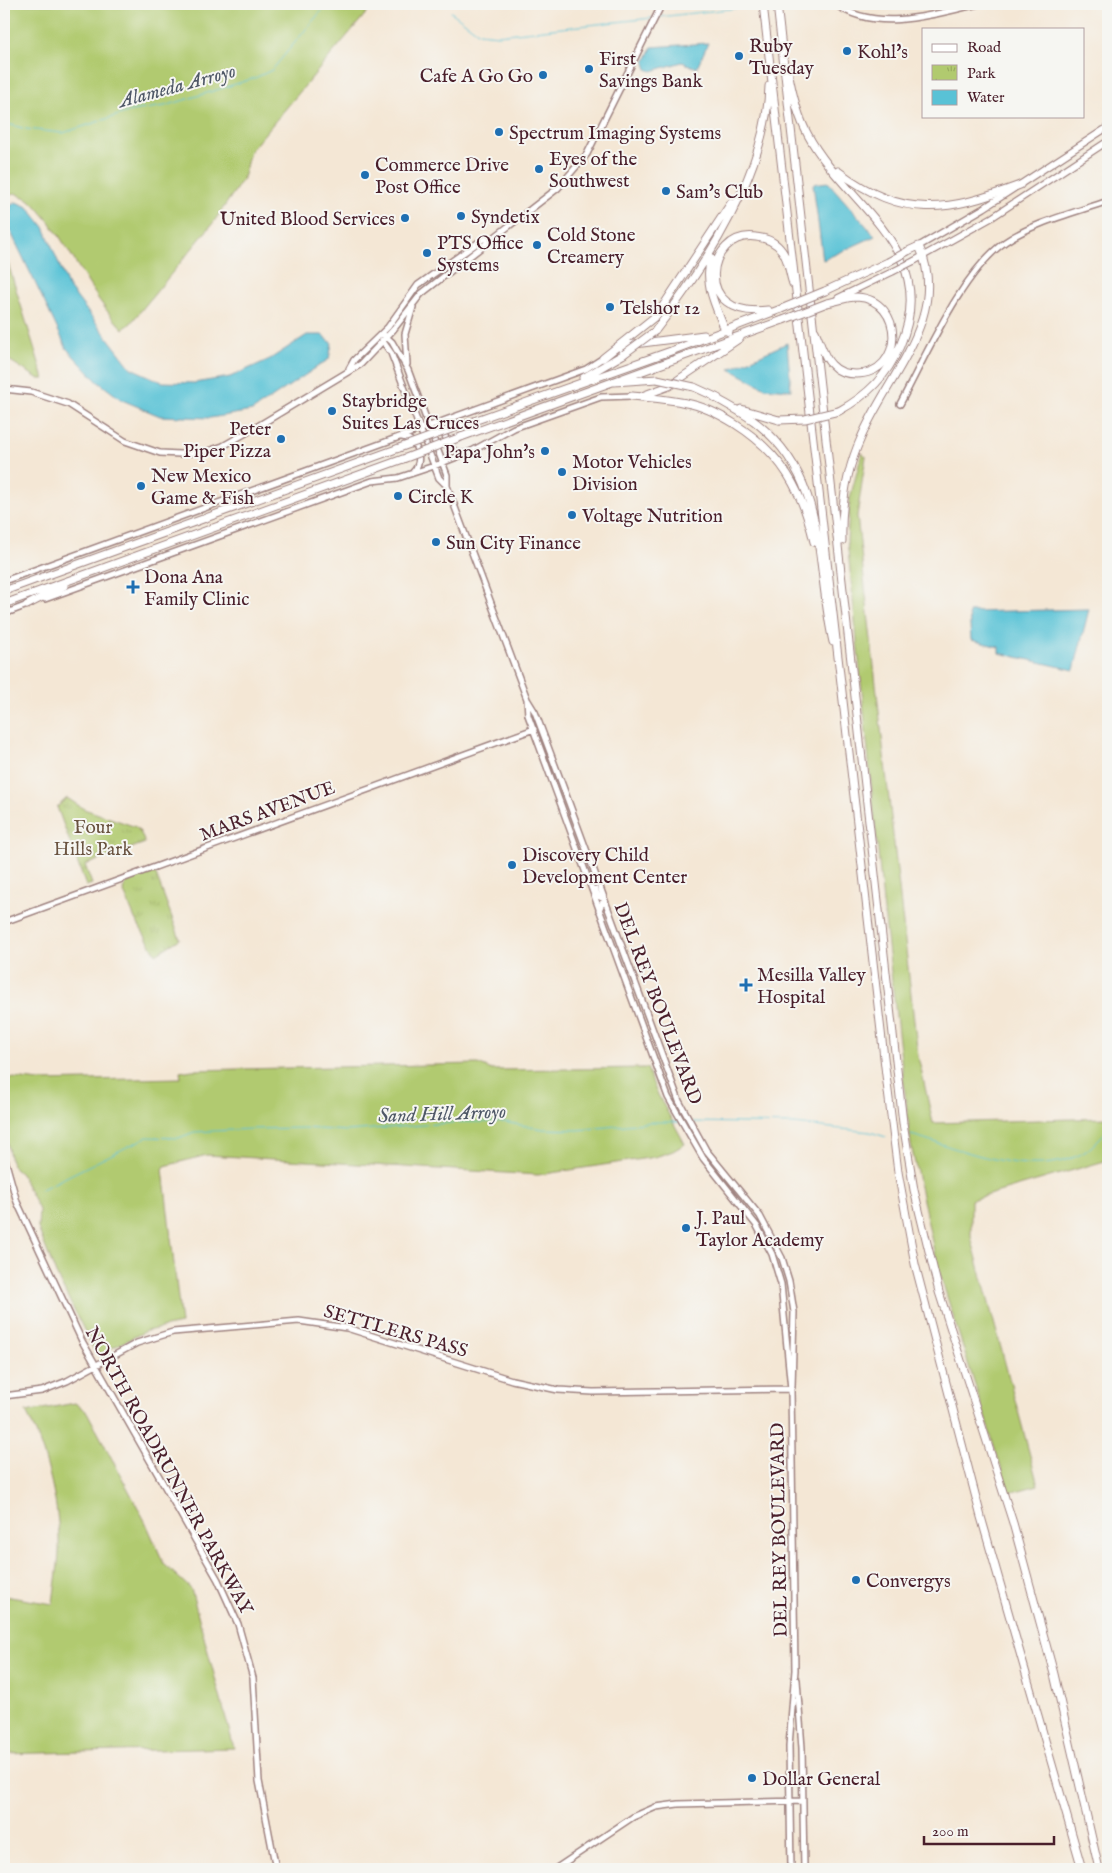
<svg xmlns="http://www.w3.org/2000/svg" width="1112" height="1873" font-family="'IM FELL English',serif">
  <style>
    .green { fill: #b1ca6f; stroke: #7e744d }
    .park { fill: url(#park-tufts); stroke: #7e744d }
    .water { fill: #59c2d6; stroke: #527080 }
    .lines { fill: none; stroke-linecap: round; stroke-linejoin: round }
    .stream { stroke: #59c2d6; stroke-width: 1 }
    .secondary-casing { stroke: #9f8380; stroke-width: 8 }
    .primary-casing { stroke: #9f8380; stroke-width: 8 }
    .highway-casing { stroke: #9f8380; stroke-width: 9 }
    .secondary { stroke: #fff; stroke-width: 5 }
    .primary { stroke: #fff; stroke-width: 5.5 }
    .highway { stroke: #fff; stroke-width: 7 }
    .primary-bridge-casing { stroke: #9f8380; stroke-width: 8; stroke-linecap: butt }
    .highway-bridge-casing { stroke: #9f8380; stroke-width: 9; stroke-linecap: butt }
    .primary-bridge { stroke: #fff; stroke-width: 5.5 }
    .highway-bridge { stroke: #fff; stroke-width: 7 }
    .poi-dot { fill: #1f6fb2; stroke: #f6f6f2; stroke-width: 2 }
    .labels { text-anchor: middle; stroke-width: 4; stroke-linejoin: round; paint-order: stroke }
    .poi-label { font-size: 19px; fill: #4a1f2b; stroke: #f6f6f2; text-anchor: start }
    .street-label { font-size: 19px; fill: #4a1f2b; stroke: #f6f6f2 }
    .park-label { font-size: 19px; fill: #69523f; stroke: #f6f6f2 }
    .water-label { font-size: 20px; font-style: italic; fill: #4f5867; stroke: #f6f6f2 }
  </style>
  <defs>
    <pattern id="park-tufts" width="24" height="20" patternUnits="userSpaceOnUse" patternTransform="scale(1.25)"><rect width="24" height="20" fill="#b1ca6f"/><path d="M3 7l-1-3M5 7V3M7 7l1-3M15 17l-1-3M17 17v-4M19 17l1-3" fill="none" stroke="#9aad60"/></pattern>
  </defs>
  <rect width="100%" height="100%" fill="#f6f6f2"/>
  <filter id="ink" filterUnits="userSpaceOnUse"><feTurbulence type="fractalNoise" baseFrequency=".02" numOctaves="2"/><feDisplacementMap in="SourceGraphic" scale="10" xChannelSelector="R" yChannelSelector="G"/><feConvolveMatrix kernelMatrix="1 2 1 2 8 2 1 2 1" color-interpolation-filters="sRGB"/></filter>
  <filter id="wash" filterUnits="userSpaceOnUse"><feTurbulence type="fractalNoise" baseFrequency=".0096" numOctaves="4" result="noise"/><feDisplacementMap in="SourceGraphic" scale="20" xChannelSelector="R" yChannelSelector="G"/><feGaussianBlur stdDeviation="1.12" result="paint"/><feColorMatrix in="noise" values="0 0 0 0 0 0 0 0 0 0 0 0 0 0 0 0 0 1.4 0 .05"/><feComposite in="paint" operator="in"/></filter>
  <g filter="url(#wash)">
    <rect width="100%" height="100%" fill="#f4e7d5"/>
    <!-- green -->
    <path class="green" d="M4,4h370l-124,147 -7,28 -30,44 -83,101 -7,5c-35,-34 -54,-89 -88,-124 -5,-6 -14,-9 -20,-12l-11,5z
      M4,251l40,128h-5l-35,-22z
      M862,453l4,3 -9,60 61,540 15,67 175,-5v42l-137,40v37l67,248 -29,8 -72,-228 -26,-120 -28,-242 -36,-363 3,-42z
      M478,1064l14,6 155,-2 9,23 29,53 -12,7 -18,6 -117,18 -331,-20 -42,11 -2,3 18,155 -35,7 -44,22 -7,-1 -39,-78 -18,-46 1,-18 -18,-36 -9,-8 -8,-37v-52l36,4 141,-3 -1,-6 12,-2z
      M75,1403l12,9 58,109 19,43 27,25 43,159 -230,6v-158l49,8c2,-21 7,-44 6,-65 -1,-40 -14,-92 -33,-127z"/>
    <!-- park -->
    <path class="park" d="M67,798l17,11 52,18 4,5 5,11 -60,22 7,19 -6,2 -29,-79z
      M155,872l25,67 -24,15 -21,-35 -12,-29 3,-8z"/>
    <!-- water -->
    <path class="water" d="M708,43l-11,25 -15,-6 -30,9 -5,-2 -2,-6 7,-16z
      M828,182l47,54 -52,24 -10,-76z
      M16,202l12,5 16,20 24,59 63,82 31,14 32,1 36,-6 40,-18 37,-24h15l10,8 -3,16 -77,52 -42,7 -50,-2 -38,-16 -25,-19 -30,-32 -62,-129 6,-15z
      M787,343l4,47 -26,-2 -35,-19z
      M1089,609l-15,61 -75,-17v-6l-28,-7 -2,-28z"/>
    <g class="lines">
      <!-- stream -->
      <path class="stream" d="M451,12l28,21 19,2 154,-17
        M659,17l96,-11
        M4,123l22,6 37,4 68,-22 34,-5 90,-28 17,-8 55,-66
        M693,1122l101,2 76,8 16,5
        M911,1135c51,14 121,46 172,18 9,-5 17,-16 25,-23
        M40,1190l107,-53 32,1 15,-6 57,-3 53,-1 43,3 114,-9h43l39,7 35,1 76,-8h27"/>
    </g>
  </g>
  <g filter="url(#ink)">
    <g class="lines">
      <defs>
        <path id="secondary" d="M835,4c40,29 99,11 143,0
          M382,333l10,9 16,28 39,105v11l80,213 8,13 27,72 117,317 27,49 54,66 22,42 7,23 5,31 -2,75
          M382,340l9,13 48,125 8,8
          M407,364l-2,-30 8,-27
          M349,369l5,-9 34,-33 30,-42 65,-46 8,-1
          M4,389l27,3 37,12 57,37 35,12 20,1 28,-3 15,-5 30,-17 108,-65 32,-34 28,-36 137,-106 29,-34 75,-150
          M900,404c26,-48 61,-131 105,-162 27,-19 72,-30 103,-41
          M448,420l-5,10c4,13 7,22 21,24
          M402,437c16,2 22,25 11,35
          M4,581l582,-212 17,-11
          M45,599l327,-118 26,-3 36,-12 38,-15 42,-23 87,-31 31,-1
          M4,614l26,-10
          M527,699l1,16 140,382 35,61 54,68 15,28 9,30 10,105 4,281 -6,76 2,123
          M595,889l3,7 6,3 -5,11
          M4,922l530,-193
          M4,1156l13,46 65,139 136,239 20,44 15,54 6,103 17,88
          M4,1396l38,-5 25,-10 70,-38 36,-11 126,-11 48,7 165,52 46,10 35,2 198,-3
          M797,1680l5,68 2,121
          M555,1869l78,-52 23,-10 22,-3 124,-3"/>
        <path id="primary" d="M919,246l65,-38 124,-81
          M914,261l77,-43 117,-77
          M838,298l54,-26"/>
        <path id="highway" d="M763,4l123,1071 12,97 17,92 66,253 101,352
          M777,4l126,1119 11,67 25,102 74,231 41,151 45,195
          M788,70c4,23 9,45 20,65 37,70 134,114 92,211 -13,30 -32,49 -61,65
          M838,171c66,49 109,41 182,14
          M711,258c-8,25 5,49 14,72l4,2
          M825,291l63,-29
          M768,310c-77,10 -62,-80 -12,-73 10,1 20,5 26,14 7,9 7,22 11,33
          M655,331c51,-65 112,-161 114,-245
          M815,331c5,10 8,26 17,34 6,7 15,9 24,9 49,0 49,-74 1,-77 -10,0 -20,4 -30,6
          M621,348l6,-3 77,-10
          M603,358l54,-43 74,-112
          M583,378l41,-24
          M614,382l43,-3
          M694,387l24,11
          M632,396c18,2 36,3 54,7 18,3 33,11 49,21 46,29 67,65 79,118
          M642,396l27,-10 71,-48
          M714,397c15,9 32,17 45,28 69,56 56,138 74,217
          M741,409l38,11
          M457,427l214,-76 110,-42
          M461,437l322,-117
          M842,541c-1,-35 4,-70 19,-103 26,-62 90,-122 58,-192l-11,5
          M4,591l395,-143
          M4,604l399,-145
          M27,605l37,-19"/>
      </defs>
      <!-- secondary casing -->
      <use href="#secondary" class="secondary-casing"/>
      <!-- primary casing -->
      <use href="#primary" class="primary-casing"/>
      <!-- highway casing -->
      <use href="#highway" class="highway-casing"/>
      <!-- secondary -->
      <use href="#secondary" class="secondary"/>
      <!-- primary -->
      <use href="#primary" class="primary"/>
      <!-- highway -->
      <use href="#highway" class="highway"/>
      <defs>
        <path id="primary-bridge" d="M892,272l22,-11"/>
        <path id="highway-bridge" d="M888,262l20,-11
          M781,309l44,-18
          M783,320l44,-17
          M624,354l31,-23
          M657,379l37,8
          M779,420l26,-1 34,-8
          M399,448l58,-21
          M403,459l58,-22"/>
      </defs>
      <!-- primary-bridge casing -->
      <use href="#primary-bridge" class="primary-bridge-casing"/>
      <!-- highway-bridge casing -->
      <use href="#highway-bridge" class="highway-bridge-casing"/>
      <!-- primary-bridge -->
      <use href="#primary-bridge" class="primary-bridge"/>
      <!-- highway-bridge -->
      <use href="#highway-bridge" class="highway-bridge"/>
    </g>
  </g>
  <!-- markers -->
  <g class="poi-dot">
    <circle cx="847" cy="51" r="5"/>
    <circle cx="739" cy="56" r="5"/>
    <circle cx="589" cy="69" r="5"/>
    <circle cx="543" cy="75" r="5"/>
    <circle cx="499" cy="132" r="5"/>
    <circle cx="539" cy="169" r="5"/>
    <circle cx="365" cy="175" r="5"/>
    <circle cx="666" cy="191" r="5"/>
    <circle cx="461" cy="216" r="5"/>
    <circle cx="405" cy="218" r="5"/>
    <circle cx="537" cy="245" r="5"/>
    <circle cx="427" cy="253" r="5"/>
    <circle cx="610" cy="307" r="5"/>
    <circle cx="332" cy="411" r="5"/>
    <circle cx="281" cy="439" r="5"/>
    <circle cx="545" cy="451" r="5"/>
    <circle cx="562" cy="472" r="5"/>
    <circle cx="141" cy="486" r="5"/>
    <circle cx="398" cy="496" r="5"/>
    <circle cx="572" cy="515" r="5"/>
    <circle cx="436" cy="542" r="5"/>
    <path d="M130.5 579.5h5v5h5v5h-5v5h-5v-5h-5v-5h5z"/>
    <circle cx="512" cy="865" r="5"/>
    <path d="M743.5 977.5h5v5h5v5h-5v5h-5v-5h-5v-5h5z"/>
    <circle cx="686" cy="1228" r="5"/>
    <circle cx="856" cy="1580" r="5"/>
    <circle cx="752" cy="1778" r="5"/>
  </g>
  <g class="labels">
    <!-- poi labels -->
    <g class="poi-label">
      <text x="749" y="52">Ruby<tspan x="749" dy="22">Tuesday</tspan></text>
      <text x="857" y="58">Kohl's</text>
      <text x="599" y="65">First<tspan x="599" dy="22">Savings Bank</tspan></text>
      <text x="533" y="82" text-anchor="end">Cafe A Go Go</text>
      <text x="509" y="139">Spectrum Imaging Systems</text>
      <text x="549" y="165">Eyes of the<tspan x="549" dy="22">Southwest</tspan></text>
      <text x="375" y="171">Commerce Drive<tspan x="375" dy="22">Post Office</tspan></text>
      <text x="676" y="198">Sam's Club</text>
      <text x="471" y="223">Syndetix</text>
      <text x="395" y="225" text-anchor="end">United Blood Services</text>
      <text x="547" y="241">Cold Stone<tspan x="547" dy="22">Creamery</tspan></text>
      <text x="437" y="249">PTS Office<tspan x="437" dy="22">Systems</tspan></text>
      <text x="620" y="314">Telshor 12</text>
      <text x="342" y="407">Staybridge<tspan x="342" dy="22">Suites Las Cruces</tspan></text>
      <text x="271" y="435" text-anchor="end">Peter<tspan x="271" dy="22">Piper Pizza</tspan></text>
      <text x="535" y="458" text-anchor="end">Papa John's</text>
      <text x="572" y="468">Motor Vehicles<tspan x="572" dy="22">Division</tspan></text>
      <text x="151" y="482">New Mexico<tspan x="151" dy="22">Game &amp; Fish</tspan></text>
      <text x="408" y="503">Circle K</text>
      <text x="582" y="522">Voltage Nutrition</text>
      <text x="446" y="549">Sun City Finance</text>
      <text x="144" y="583">Dona Ana<tspan x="144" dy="22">Family Clinic</tspan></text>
      <text x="522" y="861">Discovery Child<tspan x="522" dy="22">Development Center</tspan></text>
      <text x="757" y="981">Mesilla Valley<tspan x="757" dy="22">Hospital</tspan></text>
      <text x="696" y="1224">J. Paul<tspan x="696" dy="22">Taylor Academy</tspan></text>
      <text x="866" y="1587">Convergys</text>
      <text x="762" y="1785">Dollar General</text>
    </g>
    <!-- street labels -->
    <g class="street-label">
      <text transform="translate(267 810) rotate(-20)" y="7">MARS AVENUE</text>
      <text transform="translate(659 1003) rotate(69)" y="7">DEL REY BOULEVARD</text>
      <text transform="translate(396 1330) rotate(16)" y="7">SETTLERS PASS</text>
      <text transform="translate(170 1470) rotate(61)" y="7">NORTH ROADRUNNER PARKWAY</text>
      <text transform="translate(778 1530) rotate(-91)" y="7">DEL REY BOULEVARD</text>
    </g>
    <!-- park labels -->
    <g class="park-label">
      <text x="93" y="833">Four<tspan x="93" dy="22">Hills Park</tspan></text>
    </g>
    <!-- water labels -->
    <g class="water-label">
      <text transform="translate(177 85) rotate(-15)" y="7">Alameda Arroyo</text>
      <text transform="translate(442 1113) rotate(-2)" y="7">Sand Hill Arroyo</text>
    </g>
  </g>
  <!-- margin -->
  <rect width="1112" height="1873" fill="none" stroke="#f6f6f2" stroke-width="20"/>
  <!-- legend -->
  <rect x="922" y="28" width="162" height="90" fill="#f6f6f2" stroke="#b1a0a2"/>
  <rect x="932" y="44" width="25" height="8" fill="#ffffff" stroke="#b1a0a2"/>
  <text x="967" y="52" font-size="15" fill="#4a1f2b">Road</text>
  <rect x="932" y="65" width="25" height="15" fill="url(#park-tufts)" stroke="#b1a0a2"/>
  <text x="967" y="78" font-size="15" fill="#4a1f2b">Park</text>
  <rect x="932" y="90" width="25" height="15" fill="#59c2d6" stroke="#b1a0a2"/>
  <text x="967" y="102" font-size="15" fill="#4a1f2b">Water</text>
  <!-- scale -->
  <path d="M924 1836v8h130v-8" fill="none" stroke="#4a1f2b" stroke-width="2.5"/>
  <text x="932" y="1836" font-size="15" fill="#4a1f2b" stroke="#f6f6f2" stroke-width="4" paint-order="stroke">200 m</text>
</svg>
